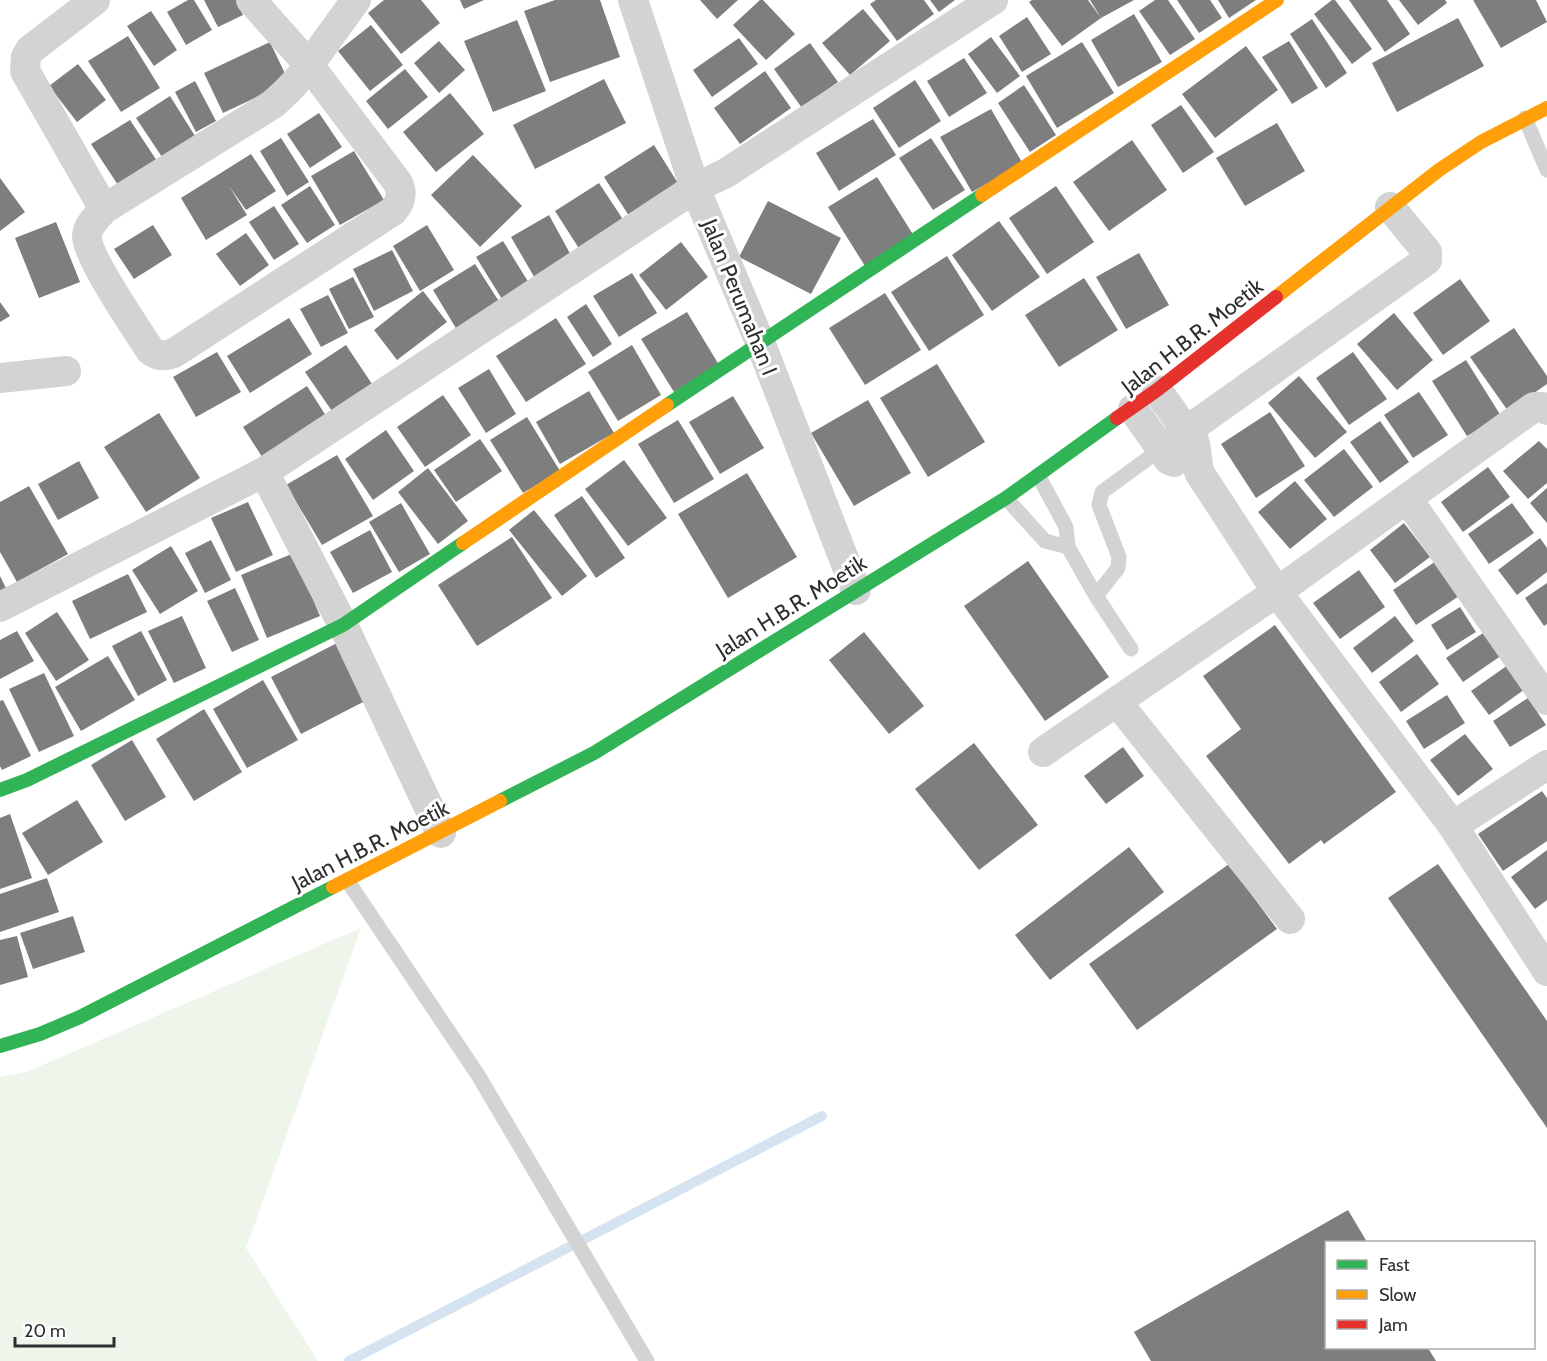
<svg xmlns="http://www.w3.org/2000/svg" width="1547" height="1361" font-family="Cabin,sans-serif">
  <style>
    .green { fill: #eef5eb }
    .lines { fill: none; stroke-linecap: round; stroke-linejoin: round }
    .stream { stroke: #d6e4f2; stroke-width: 10 }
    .building { fill: #7e7e7e }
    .lane { stroke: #d3d3d3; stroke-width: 15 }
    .street { stroke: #d3d3d3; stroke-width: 30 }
    .fast { stroke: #30b455; stroke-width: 14 }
    .slow { stroke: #ff9f0a; stroke-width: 14 }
    .jam { stroke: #e5322d; stroke-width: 14 }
    .labels { text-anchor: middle; stroke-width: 6; stroke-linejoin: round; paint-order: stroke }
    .street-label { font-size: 22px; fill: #2e2e2e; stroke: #fff }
  </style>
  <rect width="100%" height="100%" fill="#fff"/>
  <!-- green -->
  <path class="green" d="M361,928l-115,320 72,113h-318v-284l26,-5z"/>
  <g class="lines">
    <!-- stream -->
    <path class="stream" d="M349,1361l473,-245"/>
  </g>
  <!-- building -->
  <path class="building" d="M188,0h6l18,30 -26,15 -19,-33z
    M204,0h32l7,15 -25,12z
    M384,0h37l19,23 -39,31 -33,-41z
    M460,0h24l-20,9z
    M555,0h45l20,57 -70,25 -26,-71z
    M700,0h38l-21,19z
    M760,0h3l32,34 -29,26 -33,-35z
    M876,0h48l10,14 -37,27 -27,-37z
    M930,0h25l-16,12z
    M1032,0h56l13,18 -39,28 -33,-44z
    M1090,0h44l-33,18z
    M1155,0h13l27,39 -25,16 -31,-44z
    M1177,0h33l12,18 -23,15z
    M1218,0h38l-27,18z
    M1332,0h3l37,49 -20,15 -38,-50z
    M1349,0h38l23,34 -25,18z
    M1399,0h46l2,3 -29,22z
    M1473,0h63l11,22 -46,26z
    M863,9l27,32 -40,34 -28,-32z
    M151,11l26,39 -23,16 -27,-40z
    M1134,14l28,48 -44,25 -27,-47z
    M1027,17l24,37 -29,18 -23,-36z
    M1458,18l26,48 -87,46 -25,-49z
    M1312,19l35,54 -21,15 -36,-54z
    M517,20l29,71 -53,21 -29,-71z
    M371,25l32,40 -33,26 -32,-40z
    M128,36l32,52 -39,24 -33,-51z
    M991,37l29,39 -23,17 -29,-39z
    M739,38l19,26 -46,33 -19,-27z
    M439,41l26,29 -26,23 -25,-30z
    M1289,41l29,47 -26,16 -30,-47z
    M270,42l19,40 -66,31 -19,-40z
    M1082,42l32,51 -57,35 -31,-52z
    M810,43l28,39 -36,26 -28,-39z
    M1246,46l32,44 -63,48 -33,-44z
    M964,58l23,35 -38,24 -22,-36z
    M78,64l28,36 -29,22 -28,-36z
    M405,69l23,28 -40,32 -22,-28z
    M765,71l26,37 -51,36 -26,-36z
    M604,79l22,44 -91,46 -22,-44z
    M915,80l26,41 -42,27 -26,-40z
    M195,81l21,40 -20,11 -21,-40z
    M1024,85l32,50 -26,17 -32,-49z
    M450,93l34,41 -48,38 -33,-40z
    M170,96l25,40 -33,21 -26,-39z
    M1181,105l33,47 -31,21 -32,-48z
    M991,109l32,55 -51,28 -32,-55z
    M319,113l23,34 -32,21 -23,-34z
    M873,119l23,36 -57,36 -23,-38z
    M130,120l29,44 -39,24 -29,-44z
    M1277,123l28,48 -60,35 -29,-48z
    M281,138l28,44 -22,14 -27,-45z
    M931,138l34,52 -32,20 -34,-52z
    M1132,140l35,50 -58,41 -36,-49z
    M654,145l27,43 -50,31 -27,-42z
    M354,151l30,49 -44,25 -29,-49z
    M251,154l25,37 -30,19 -17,-24 18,29 -41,25 -25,-42z
    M473,155l49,51 -42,41 -49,-52z
    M877,177l37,59 -49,30 -37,-59z
    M0,178l25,34 -25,19z
    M599,183l25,38 -44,29 -25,-39z
    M310,186l25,39 -28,18 -26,-38z
    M1056,186l38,56 -47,32 -38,-56z
    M768,201l73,37 -30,56 -72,-37z
    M274,206l25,38 -25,16 -25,-38z
    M549,215l24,44 -37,21 -25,-43z
    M999,221l41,56 -48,34 -40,-56z
    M56,222l24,60 -41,16 -24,-60z
    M153,225l19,30 -38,24 -20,-30z
    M427,225l27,45 -34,21 -27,-45z
    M246,233l23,32 -29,21 -24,-32z
    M503,241l29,47 -27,16 -29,-47z
    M681,242l27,35 -42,33 -27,-35z
    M392,250l21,41 -39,20 -21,-42z
    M1139,253l30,52 -43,24 -30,-52z
    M947,256l37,59 -55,36 -38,-59z
    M475,264l25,39 -43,27 -24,-40z
    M632,273l25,40 -38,24 -26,-41z
    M353,277l21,40 -25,12 -20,-40z
    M1084,278l34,52 -59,37 -34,-52z
    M1460,279l30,42 -47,34 -30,-42z
    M423,291l24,31 -50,38 -23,-30z
    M885,293l36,57 -56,35 -36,-57z
    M328,295l20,38 -27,14 -21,-38z
    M0,302l10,14 -10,6z
    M586,304l26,40 -19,13 -26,-40z
    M687,312l32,53 -45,27 -33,-53z
    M1394,313l39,47 -36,30 -40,-46z
    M289,318l23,36 -62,39 -23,-37z
    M556,318l30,46 -60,38 -30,-46z
    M1514,328l33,48v8l-39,27 -38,-54z
    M346,345l28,42 -40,27 -29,-42z
    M632,345l29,50 -43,26 -30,-49z
    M217,352l24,40 -45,25 -23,-40z
    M1353,352l34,47 -38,26 -33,-47z
    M1466,360l35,56 -34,20 -35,-55z
    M937,364l48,78 -57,35 -48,-79z
    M489,369l27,45 -30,19 -28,-45z
    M1299,376l48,56 -32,26 -47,-55z
    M307,386l21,33 -64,41 -21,-33z
    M589,391l25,42 -54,31 -24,-42z
    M1419,392l29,43 -35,23 -29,-43z
    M443,395l28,40 -46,32 -28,-40z
    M733,396l31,52 -44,26 -31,-52z
    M868,400l43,73 -57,33 -43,-73z
    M1270,412l35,54 -49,32 -35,-54z
    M159,413l41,65 -54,34 -42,-65z
    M527,417l33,54 -37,22 -33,-53z
    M678,420l36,59 -40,24 -36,-59z
    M1380,421l29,41 -29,21 -30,-41z
    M386,430l28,41 -41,29 -28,-41z
    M480,439l22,32 -46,31 -22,-32z
    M1539,441l8,8v34l-19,16 -25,-28z
    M1344,449l29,38 -39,30 -30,-37z
    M337,455l36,61 -51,29 -36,-60z
    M624,460l43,58 -39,28 -43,-57z
    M79,461l20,37 -41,22 -20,-36z
    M1488,467l22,30 -47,35 -22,-30z
    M428,468l40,53 -30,23 -40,-52z
    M747,473l50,84 -69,41 -50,-84z
    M1295,481l32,38 -37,30 -32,-37z
    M29,486l39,68 -51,28 -17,-30v-50z
    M1547,488v35l-17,-20z
    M582,496l43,62 -29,20 -42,-63z
    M248,502l25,53 -37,17 -25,-54z
    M401,503l29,51 -31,18 -30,-50z
    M1512,503l22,30 -45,31 -21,-30z
    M534,510l53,66 -25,20 -53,-66z
    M1404,523l26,34 -35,26 -25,-33z
    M370,530l22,42 -39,21 -23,-41z
    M512,537l40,61 -75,48 -39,-61z
    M1540,538l7,10v24l-30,23 -19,-25z
    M211,540l20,40 -26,13 -20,-40z
    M171,546l27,45 -38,23 -28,-44z
    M294,553l26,63 -53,22 -26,-63z
    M1439,559l23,35 -46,31 -23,-35z
    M1028,561l81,116 -64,44 -81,-115z
    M1359,570l26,37 -45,32 -27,-36z
    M128,574l19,38 -57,27 -18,-38z
    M0,576l7,14 -7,3z
    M1547,583v41l-3,2 -19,-28z
    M235,588l24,52 -27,12 -25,-51z
    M1460,607l16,25 -29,18 -16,-25z
    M57,612l32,48 -33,21 -31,-48z
    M182,616l24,52 -32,15 -26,-52z
    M1395,616l19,25 -42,32 -19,-25z
    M1275,625l121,167 -72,52 -3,-4 -32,24 -83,-108 35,-27 -38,-53z
    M1489,629l16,24 -42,29 -17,-24z
    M17,631l17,30 -34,18v-39z
    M141,631l26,49 -29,16 -26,-50z
    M864,632l60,74 -35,28 -60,-74z
    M337,643l30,57 -66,34 -30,-57z
    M1417,654l22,30 -38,28 -22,-30z
    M108,656l27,44 -54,31 -26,-44z
    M1508,665l17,24 -36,26 -18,-24z
    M44,673l30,63 -35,16 -30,-63z
    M263,680l35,60 -51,28 -34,-59z
    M1447,695l18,28 -41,26 -18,-28z
    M1528,698l18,27 -36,22 -17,-26z
    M3,700l28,56 -29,14 -2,-4v-65z
    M204,709l38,63 -48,29 -38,-62z
    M1465,734l28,35 -35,27 -28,-36z
    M132,740l34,57 -41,24 -34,-56z
    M974,743l64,82 -59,45 -64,-81z
    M1123,747l21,29 -38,28 -22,-28z
    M1542,791l5,7v43l-44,30 -25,-37z
    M77,800l26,42 -55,33 -26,-42z
    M10,814l22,64 -32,11v-71z
    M1129,847l35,45 -114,88 -35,-45z
    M1547,850v50l-12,9 -24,-32z
    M1229,864l48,65 -140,101 -48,-66z
    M1438,864l109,157v107l-159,-230z
    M47,878l12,34 -59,20v-38z
    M73,916l12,36 -52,17 -13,-36z
    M17,936l11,41 -28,8v-45z
    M1348,1210l19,32h-41v105l102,1 8,13h-285l-17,-29z"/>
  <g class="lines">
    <!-- lane -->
    <path class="lane" d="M1525,118l22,52
      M1038,475l28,52 2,20 28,49 35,53
      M1006,498l39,43 23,6
      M1096,596l22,-28 1,-11 -20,-52 3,-13 59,-43
      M347,880l131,195 169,286"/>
    <!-- street -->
    <path class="street" d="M95,0l-65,50 -4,7 -1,14 79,138c-6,7 -17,17 -17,27 -1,19 50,94 63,114 8,7 15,6 24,3l219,-142c8,-9 10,-17 5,-28l-89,-118 47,-65
      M633,0l62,188 65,154 96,248
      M104,209l169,-105c14,-12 25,-23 36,-39l-58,-65
      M0,378l66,-7
      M1157,390l38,53 4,29 78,120 176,234 94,145
      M1133,409l36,51 5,2
      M1161,449l266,-189v-8l-37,-45
      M264,472l79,153 98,208
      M1407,498l140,202
      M0,607l264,-135 431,-284 31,-15 267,-173
      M1117,702l173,217
      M1043,752l234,-160 257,-185h9l4,3
      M1453,826l94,-61"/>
    <!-- fast -->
    <path class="fast" d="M667,405l315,-210
      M0,790l27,-10 316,-155 120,-82
      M500,801l94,-48 412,-255 111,-80
      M0,1046l40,-12 40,-17 253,-130"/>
    <!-- slow -->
    <path class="slow" d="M982,195l295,-195
      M1276,297l163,-127 42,-28 66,-34
      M463,543l204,-138
      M333,887l167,-86"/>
    <!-- jam -->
    <path class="jam" d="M1117,418l40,-28 119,-93"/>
  </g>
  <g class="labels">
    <!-- street labels -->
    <g class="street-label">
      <text transform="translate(740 297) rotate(68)" y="8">Jalan Perumahan I</text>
      <text transform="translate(1192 336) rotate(-38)" y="8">Jalan H.B.R. Moetik</text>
      <text transform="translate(791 606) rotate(-32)" y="8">Jalan H.B.R. Moetik</text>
      <text transform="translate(370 845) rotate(-27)" y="8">Jalan H.B.R. Moetik</text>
    </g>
  </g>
  <!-- legend -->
  <rect x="1325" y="1241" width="210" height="108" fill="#ffffff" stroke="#ababab" stroke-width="1.5"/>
  <rect x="1337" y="1260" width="30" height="9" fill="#30b455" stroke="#ababab" stroke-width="1.5"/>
  <text x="1379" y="1271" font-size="18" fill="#2e2e2e">Fast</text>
  <rect x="1337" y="1290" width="30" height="9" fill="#ff9f0a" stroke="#ababab" stroke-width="1.5"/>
  <text x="1379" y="1301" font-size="18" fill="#2e2e2e">Slow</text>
  <rect x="1337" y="1320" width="30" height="9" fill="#e5322d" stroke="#ababab" stroke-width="1.5"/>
  <text x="1379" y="1331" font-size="18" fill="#2e2e2e">Jam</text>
  <!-- scale -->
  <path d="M15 1337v9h99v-9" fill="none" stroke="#2e2e2e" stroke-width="3"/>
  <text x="24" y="1337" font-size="18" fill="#2e2e2e" stroke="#ffffff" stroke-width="4.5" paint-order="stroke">20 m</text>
</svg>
